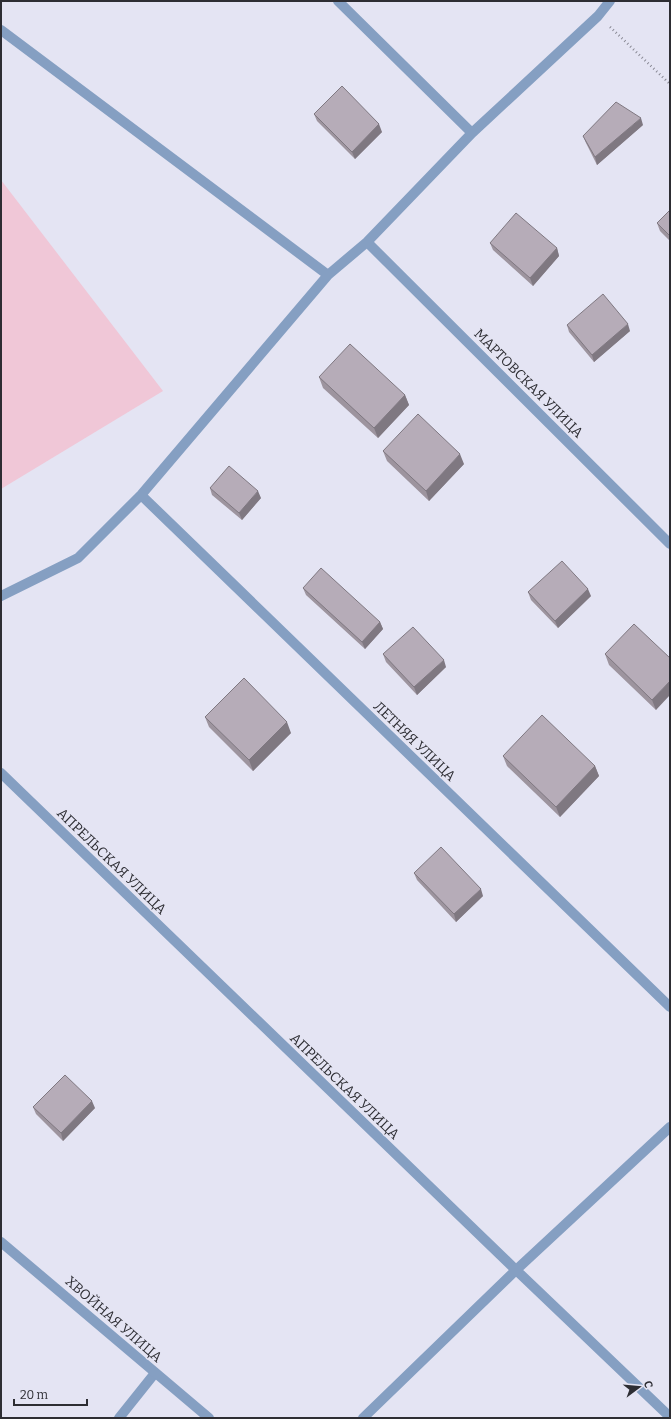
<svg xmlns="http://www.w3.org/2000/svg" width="671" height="1419" font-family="Bitter,serif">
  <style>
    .green { fill: #f0c7d7 }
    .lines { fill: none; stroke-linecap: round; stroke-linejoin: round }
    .path { stroke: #878792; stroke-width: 2.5; stroke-dasharray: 1 3; stroke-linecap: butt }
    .lane { stroke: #859fc2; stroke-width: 10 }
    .street { stroke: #859fc2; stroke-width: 10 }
    .wall { fill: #9d949e }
    .shaded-wall { fill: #7f7881 }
    .building { fill: #b6acb8; stroke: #7f7881 }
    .labels { text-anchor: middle; stroke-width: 3; stroke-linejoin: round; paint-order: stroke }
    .street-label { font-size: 14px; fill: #2d2d33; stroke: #e4e4f3 }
  </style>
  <rect width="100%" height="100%" fill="#e4e4f3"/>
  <!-- green -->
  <path class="green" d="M1,180l162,211 -162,98z"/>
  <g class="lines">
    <!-- path -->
    <path class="path" d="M610,27l60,57"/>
    <!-- lane -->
    <path class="lane" d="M119,1418l36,-45"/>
    <!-- street -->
    <path class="street" d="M338,1l134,132
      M1,30l327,245
      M367,242l303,302
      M141,495l529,512
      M1,596l77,-38 63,-63 187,-220 39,-33 105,-109 126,-117 12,-15
      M1,773l515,497 154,147
      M1,1242l208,176
      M363,1418l153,-148 154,-143"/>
  </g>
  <!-- wall -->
  <path class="wall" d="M314,114l68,18 -27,27 -38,-38z
    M643,125l-46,40 -11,-22 -3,-7z
    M670,210v31l-10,-10 -3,-8z
    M490,243l67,5 2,8 -26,30 -40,-36z
    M567,325l63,6 -36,31 -25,-30z
    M319,377l86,18 4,10 -31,33 -55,-50z
    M383,451l81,13 -35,37 -42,-40z
    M210,488l51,10 -19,22 -30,-25z
    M303,588l77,34 3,7 -18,20 -59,-54z
    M528,592l63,4 -33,32 -27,-28z
    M383,654l63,13 -29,28 -31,-33z
    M605,654l65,4 -14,52 -47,-45z
    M205,717l86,16 -38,38 -44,-44z
    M503,756l92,10 4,10 -39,41 -53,-51z
    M414,873l69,23 -27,26 -39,-42z
    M33,1107l62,1 -32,33 -27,-27z"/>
  <!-- shaded-wall -->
  <path class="shaded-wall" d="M641,118l2,7 -46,40 -2,-8z
    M379,124l3,8 -27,27 -3,-7z
    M557,248l2,8 -26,30 -3,-8z
    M628,324l2,7 -36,31 -2,-7z
    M405,395l4,10 -31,33 -4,-10z
    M460,454l4,10 -35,37 -3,-10z
    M258,491l3,7 -19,22 -3,-7z
    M588,589l3,7 -33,32 -3,-7z
    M380,622l3,7 -18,20 -3,-7z
    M444,660l2,7 -29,28 -3,-8z
    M670,681v14l-14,15 -4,-10z
    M287,722l4,11 -38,38 -4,-11z
    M595,766l4,10 -39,41 -4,-10z
    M481,889l2,7 -27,26 -2,-8z
    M92,1101l3,7 -32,33 -2,-8z"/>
  <!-- building -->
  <path class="building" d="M342,86l37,38 -27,28 -38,-38z
    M616,102l25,16 -46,39 -12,-21z
    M670,210v26l-13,-13z
    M516,213l41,35 -27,30 -40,-35z
    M603,294l25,30 -36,31 -25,-30z
    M350,344l55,51 -31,33 -55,-51z
    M418,414l42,40 -34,37 -43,-40z
    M229,466l29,25 -19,22 -29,-25z
    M562,561l26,28 -33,32 -27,-29z
    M321,568l59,54 -18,20 -59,-54z
    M634,624l36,34v23l-18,19 -47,-46z
    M413,627l31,33 -30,27 -31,-33z
    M244,678l43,44 -38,38 -44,-43z
    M542,715l53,51 -39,41 -53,-51z
    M441,847l40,42 -27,25 -40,-41z
    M65,1075l27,26 -31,32 -28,-26z"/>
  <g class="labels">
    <!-- street labels -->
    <g class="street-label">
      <text transform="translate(529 383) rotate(45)" y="5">МАРТОВСКАЯ УЛИЦА</text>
      <text transform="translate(415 741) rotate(44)" y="5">ЛЕТНЯЯ УЛИЦА</text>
      <text transform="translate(112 861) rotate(44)" y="5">АПРЕЛЬСКАЯ УЛИЦА</text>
      <text transform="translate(345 1086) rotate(44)" y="5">АПРЕЛЬСКАЯ УЛИЦА</text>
      <text transform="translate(114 1319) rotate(41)" y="5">ХВОЙНАЯ УЛИЦА</text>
    </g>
  </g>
  <!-- border -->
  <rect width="671" height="1419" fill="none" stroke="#2d2d33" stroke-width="4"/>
  <!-- north arrow -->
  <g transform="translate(639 1387) rotate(74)" stroke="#e4e4f3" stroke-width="3" paint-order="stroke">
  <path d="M0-3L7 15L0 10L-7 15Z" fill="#2d2d33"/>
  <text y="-6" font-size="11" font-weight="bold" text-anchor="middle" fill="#2d2d33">С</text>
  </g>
  <!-- scale -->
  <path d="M14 1399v6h73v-6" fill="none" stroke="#2d2d33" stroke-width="2"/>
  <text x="20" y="1399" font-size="12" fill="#2d2d33" stroke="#e4e4f3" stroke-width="3" paint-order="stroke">20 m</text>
</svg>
